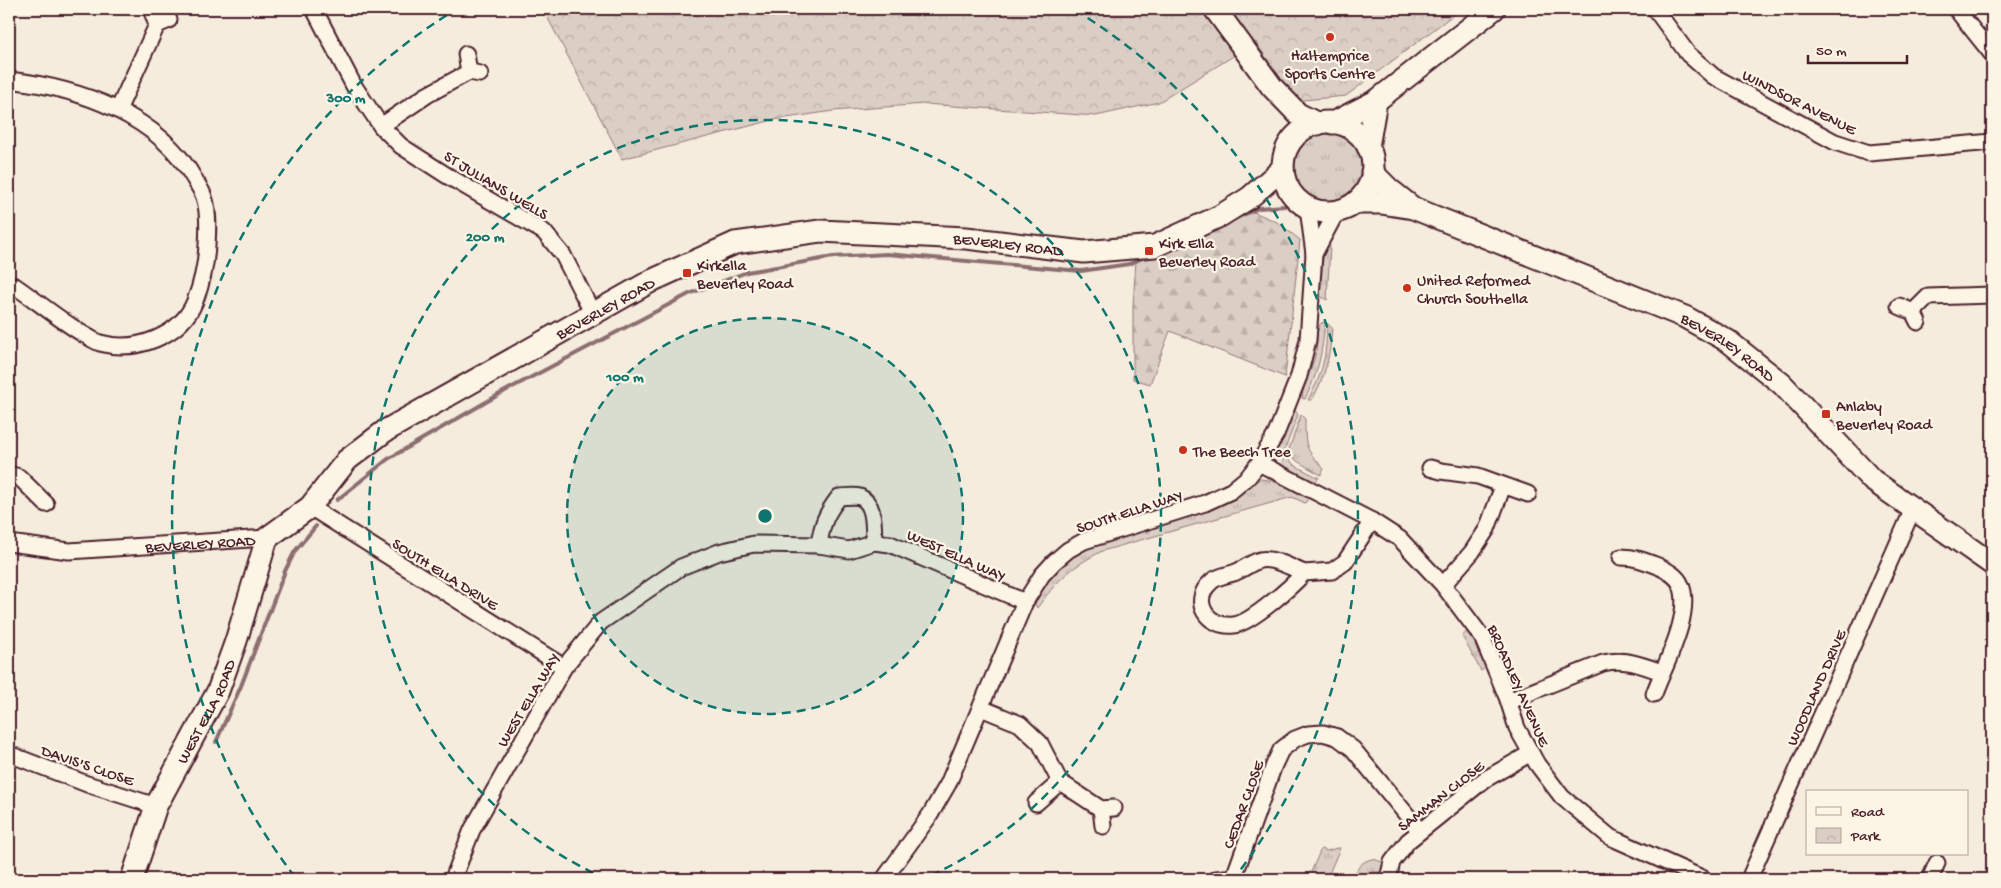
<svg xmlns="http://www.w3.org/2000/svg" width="2001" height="888" font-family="'Gochi Hand',sans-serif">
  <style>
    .grass { fill: url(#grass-tufts); stroke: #927678 }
    .forest { fill: url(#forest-firs); stroke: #927678 }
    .park { fill: url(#park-crowns); stroke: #927678 }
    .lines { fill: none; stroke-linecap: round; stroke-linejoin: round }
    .stream { stroke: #8c6e70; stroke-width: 4 }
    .street-casing { stroke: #4a1f2b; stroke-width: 19 }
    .secondary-casing { stroke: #4a1f2b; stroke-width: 25 }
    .street { stroke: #fcf5e5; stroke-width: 15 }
    .secondary { stroke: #fcf5e5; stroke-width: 21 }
    .ring { fill: none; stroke: #0f766e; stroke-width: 2.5; stroke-dasharray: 9 6 }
    .poi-dot { fill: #c8321e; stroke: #fcf5e5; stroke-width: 2 }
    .labels { text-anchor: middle; stroke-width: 4.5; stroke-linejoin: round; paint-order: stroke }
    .poi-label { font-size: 16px; fill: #4a1f2b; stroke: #fcf5e5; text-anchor: start }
    .street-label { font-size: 16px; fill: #4a1f2b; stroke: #fcf5e5 }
    .centre { fill: #0f766e; stroke: #fcf5e5; stroke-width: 2.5 }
    .ring-label { font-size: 15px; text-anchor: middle; font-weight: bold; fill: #0f766e; stroke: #fcf5e5; stroke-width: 4.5; stroke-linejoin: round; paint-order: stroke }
  </style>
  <defs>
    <pattern id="grass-tufts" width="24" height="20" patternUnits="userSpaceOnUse" patternTransform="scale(1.25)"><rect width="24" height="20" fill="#dbcec4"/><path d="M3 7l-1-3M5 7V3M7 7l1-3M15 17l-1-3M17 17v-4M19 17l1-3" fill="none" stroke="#bdb0a9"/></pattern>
    <pattern id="forest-firs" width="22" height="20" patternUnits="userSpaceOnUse" patternTransform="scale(1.25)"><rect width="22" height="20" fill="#dbcec4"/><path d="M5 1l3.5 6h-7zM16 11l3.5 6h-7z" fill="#bdb0a9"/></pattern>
    <pattern id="park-crowns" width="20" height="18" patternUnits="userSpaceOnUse" patternTransform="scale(1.25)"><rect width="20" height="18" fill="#dbcec4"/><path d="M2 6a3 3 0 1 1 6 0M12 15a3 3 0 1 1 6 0" fill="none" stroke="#bdb0a9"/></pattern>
  </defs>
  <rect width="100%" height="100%" fill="#f5ecde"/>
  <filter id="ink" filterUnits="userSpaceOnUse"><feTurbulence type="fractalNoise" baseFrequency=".02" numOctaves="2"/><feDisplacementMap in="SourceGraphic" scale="10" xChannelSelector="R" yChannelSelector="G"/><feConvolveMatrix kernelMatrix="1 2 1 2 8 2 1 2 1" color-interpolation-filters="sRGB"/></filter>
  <g filter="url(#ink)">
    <!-- grass -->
    <path class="grass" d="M1292 166a36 36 0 1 1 72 0a36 36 0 1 1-72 0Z
      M1324,243l6,2 -3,55 -7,-4z
      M1325,322c-3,32 -6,49 -20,77l-3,-1c1,-15 12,-32 14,-48 2,-9 -1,-19 5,-27z
      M1327,323l5,5c-2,28 -6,47 -20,72h-4c16,-30 18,-43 19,-77z
      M1295,410l3,5 -13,34 -7,11c-3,-16 7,-32 14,-46z
      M1301,415l4,4c0,29 0,29 19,50l-3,6 -24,-14 -9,-9z
      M1286,456l8,9 25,13 -5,4 -22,-8 -7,-4 -5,-5z
      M1261,479l12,2 36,16 -4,6 -13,-6 -190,54c-32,17 -44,28 -65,57l-5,-11 41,-45z
      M1469,630l19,36 -7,5 -19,-35z
      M1337,848h3l-12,28 -8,3h-12l13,-30 6,2z
      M1373,859l13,4 -2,9h-12l-6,7h-13c4,-10 7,-18 20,-20z"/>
    <!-- forest -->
    <path class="forest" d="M1247,209l30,13 23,18 -15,137 -115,-46 -20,53 -17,-5v-73l3,-47 19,-3z"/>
    <!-- park -->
    <path class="park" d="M543,9h918l-115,87 -53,5 -37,-59 -97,60 -63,14 -172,-12 -91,7 -60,9 -151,39z"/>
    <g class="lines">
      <!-- stream -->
      <path class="stream" d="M1236,218l23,-10 26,-2
        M337,500l51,-41 117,-68 184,-97 58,-22 86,-15 54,-3 194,17 48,-7 18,-8
        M216,742l25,-56 44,-115 10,-20 21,-25"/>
      <defs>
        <g id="street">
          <path d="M151,9l6,16 12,-5"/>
          <path d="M314,9l40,77 27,40 20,20 45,29 98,57 19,23 30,59"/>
          <path d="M1655,9l33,45 25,22 122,66 34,11 123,-11"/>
          <path d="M1956,9l36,45"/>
          <path d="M466,54l3,18 11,2"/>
          <path d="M9,80c70,8 150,35 186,100 3,5 7,11 9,17 5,14 4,33 3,48 -1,19 -5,38 -12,56 -14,35 -59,52 -95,42 -6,-2 -11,-6 -17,-9 -23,-14 -45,-32 -68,-48l-6,-2"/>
          <path d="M118,110l39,-85"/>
          <path d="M381,126l46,-31 42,-23"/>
          <path d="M1314,254l23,-43"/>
          <path d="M1899,306l14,6 5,10"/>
          <path d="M1913,312l15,-15 64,-2"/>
          <path d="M1259,463l113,58 28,18 43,46 39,52 25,60 10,31 20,36 25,33 48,40 94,42"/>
          <path d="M1430,468l11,3 37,5 50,18"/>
          <path d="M9,474l10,3 27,27"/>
          <path d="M310,507l254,160"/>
          <path id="s1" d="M9,543l60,8 198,-13"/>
          <path d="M819,545c3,-22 7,-31 20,-48 6,0 15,-2 21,0 16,7 13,31 14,45"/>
          <path d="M1621,557c14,0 24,4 37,9 8,4 19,9 23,19 12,29 -17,81 -27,109"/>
          <path d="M1304,573c-12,-5 -31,-16 -44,-13 -8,2 -16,9 -24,12 -7,3 -19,4 -25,10 -21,19 -4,46 23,43 17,-2 58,-39 70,-52l28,-2 13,-9 27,-41"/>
          <path d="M1443,585l29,-33 15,-23 16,-43"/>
          <path d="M1509,701l94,-38c23,-5 37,2 59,9"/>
          <path d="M981,708l39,16 20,19 20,39 41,27"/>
          <path d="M9,754l78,30 69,22"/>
          <path d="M1036,803l24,-21"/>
          <path d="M1103,826l-2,-17 13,-1"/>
          <path d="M1234,877l40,-112 7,-15 14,-11 13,-5 15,-1 14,4 16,12 67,82"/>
          <path d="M453,879l19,-49 92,-163 37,-45 80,-55 38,-15 35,-8 65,1 30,5 25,-8 16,2 135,58"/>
          <path d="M884,879l46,-64 18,-31 77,-182 17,-27 12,-13 14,-12 16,-9 121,-38 26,-12 17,-14 11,-14 17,-29 23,-58 9,-36 6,-86 -6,-46"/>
          <path d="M1216,879l18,-2 2,2"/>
          <path d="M1388,879l4,-17 16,-21 76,-61 47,-27"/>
          <path d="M1749,879l164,-370"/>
          <path d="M1930,879l7,-16"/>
        </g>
        <g id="secondary">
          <path d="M1215,9l57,78 26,27 20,10"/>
          <circle cx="1328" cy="167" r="45"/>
          <path d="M1333,123l43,-22 118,-92"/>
          <path d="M1368,147l8,-46"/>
          <path d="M1372,172l17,17 24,19"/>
          <path id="s2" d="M1355,203h26l32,5 272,109 43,24 54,43 90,96 120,84"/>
          <path id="s3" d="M132,879l24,-73 62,-115 18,-50 31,-103 43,-31 37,-47 38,-29 268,-151 82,-37 85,-12 146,7 118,14 71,-6 65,-30 29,-18 34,-30"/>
        </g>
      </defs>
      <!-- street casing -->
      <use href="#street" class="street-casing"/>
      <!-- secondary casing -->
      <use href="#secondary" class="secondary-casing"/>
      <!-- street -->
      <use href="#street" class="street"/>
      <!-- secondary -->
      <use href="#secondary" class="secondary"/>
    </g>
  </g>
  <!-- distance rings -->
  <circle cx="765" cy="516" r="198" fill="#0f766e" fill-opacity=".12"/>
  <g class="ring">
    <circle cx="765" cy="516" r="198"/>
    <path d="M607 879A396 396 0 1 1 923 879"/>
    <path d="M295 877A593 593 0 0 1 455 10M1075 10A593 593 0 0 1 1235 877"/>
  </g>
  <!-- markers -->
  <g class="poi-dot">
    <circle cx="1330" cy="37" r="5"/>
    <rect x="1144" y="246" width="10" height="10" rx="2.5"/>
    <rect x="682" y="268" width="10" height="10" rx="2.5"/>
    <circle cx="1407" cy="288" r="5"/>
    <rect x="1821" y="409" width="10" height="10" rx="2.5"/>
    <circle cx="1183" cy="450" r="5"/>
  </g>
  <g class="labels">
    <!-- poi labels -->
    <g class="poi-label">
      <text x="1330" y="60" text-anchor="middle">Haltemprice<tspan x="1330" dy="18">Sports Centre</tspan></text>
      <text x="1159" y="248">Kirk Ella<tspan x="1159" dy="18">Beverley Road</tspan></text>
      <text x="697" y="270">Kirkella<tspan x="697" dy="18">Beverley Road</tspan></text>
      <text x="1417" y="285">United Reformed<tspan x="1417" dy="18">Church Southella</tspan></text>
      <text x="1836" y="411">Anlaby<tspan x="1836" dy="18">Beverley Road</tspan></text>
      <text x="1193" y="456">The Beech Tree</text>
    </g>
    <!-- street labels -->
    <g class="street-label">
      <text transform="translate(1800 101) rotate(27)" y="6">WINDSOR AVENUE</text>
      <text transform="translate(497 184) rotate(31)" y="6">ST JULIANS WELLS</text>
      <text dy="6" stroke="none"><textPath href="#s3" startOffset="1201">BEVERLEY ROAD</textPath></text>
      <text dy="6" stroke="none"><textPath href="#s3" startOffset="781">BEVERLEY ROAD</textPath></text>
      <text dy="6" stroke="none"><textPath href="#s2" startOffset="404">BEVERLEY ROAD</textPath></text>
      <text transform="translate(1129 510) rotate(-18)" y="6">SOUTH ELLA WAY</text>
      <text dy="6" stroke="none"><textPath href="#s1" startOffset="192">BEVERLEY ROAD</textPath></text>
      <text transform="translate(957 554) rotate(24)" y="6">WEST ELLA WAY</text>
      <text transform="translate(446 573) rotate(32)" y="6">SOUTH ELLA DRIVE</text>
      <text transform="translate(1520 685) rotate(66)" y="6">BROADLEY AVENUE</text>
      <text transform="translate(1815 687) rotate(-66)" y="6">WOODLAND DRIVE</text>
      <text transform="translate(527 699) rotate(-59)" y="6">WEST ELLA WAY</text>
      <text dy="6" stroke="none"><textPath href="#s3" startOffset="184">WEST ELLA ROAD</textPath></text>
      <text transform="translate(88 764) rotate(19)" y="6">DAVIS'S CLOSE</text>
      <text transform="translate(1440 795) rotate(-38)" y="6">SAMMAN CLOSE</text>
      <text transform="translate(1242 804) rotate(-70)" y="6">CEDAR CLOSE</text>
    </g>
  </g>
  <circle cx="765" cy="516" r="8" class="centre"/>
  <g class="ring-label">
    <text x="346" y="102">300 m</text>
    <text x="485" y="241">200 m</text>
    <text x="625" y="381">100 m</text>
  </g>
  <!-- margin -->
  <rect width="2001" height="888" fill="none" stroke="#fcf5e5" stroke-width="30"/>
  <rect x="15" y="15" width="1971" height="858" fill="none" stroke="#4a1f2b" stroke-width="2" filter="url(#ink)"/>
  <!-- legend -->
  <rect x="1806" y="790" width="162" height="65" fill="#fcf5e5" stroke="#b59f9b"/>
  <rect x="1816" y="807" width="25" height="8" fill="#fcf5e5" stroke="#b59f9b"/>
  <text x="1851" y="816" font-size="15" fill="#4a1f2b">Road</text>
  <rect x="1816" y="828" width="25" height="15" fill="url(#park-crowns)" stroke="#b59f9b"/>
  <text x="1851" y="840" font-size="15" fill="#4a1f2b">Park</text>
  <!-- scale -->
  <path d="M1808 55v8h99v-8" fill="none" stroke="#4a1f2b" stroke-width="2.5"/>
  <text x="1816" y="55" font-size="15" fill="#4a1f2b" stroke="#fcf5e5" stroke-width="4" paint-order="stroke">50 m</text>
</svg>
